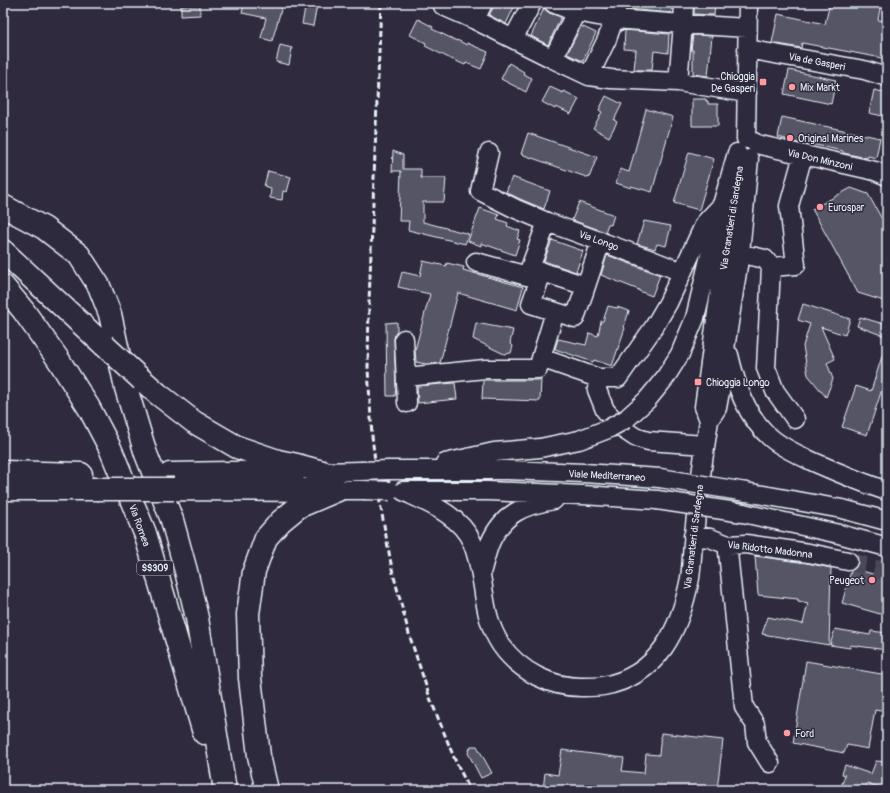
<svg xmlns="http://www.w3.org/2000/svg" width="890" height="793" font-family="Pangolin,sans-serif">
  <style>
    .building { fill: #575565; stroke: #e8f1f8 }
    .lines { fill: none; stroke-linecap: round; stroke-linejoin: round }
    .minor-tunnel { stroke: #4b4859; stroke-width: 18; stroke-dasharray: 18 9; stroke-linecap: butt }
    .minor-casing { stroke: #e8f1f8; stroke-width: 21 }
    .major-casing { stroke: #e8f1f8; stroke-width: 25 }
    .minor { stroke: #2f2a3d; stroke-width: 18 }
    .major { stroke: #2f2a3d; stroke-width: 22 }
    .rail { stroke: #e8f1f8; stroke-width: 3; stroke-dasharray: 6 3; stroke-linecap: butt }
    .minor-bridge-casing { stroke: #e8f1f8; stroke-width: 21; stroke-linecap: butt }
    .major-bridge-casing { stroke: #e8f1f8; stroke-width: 25; stroke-linecap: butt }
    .minor-bridge { stroke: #2f2a3d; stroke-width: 18 }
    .major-bridge { stroke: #2f2a3d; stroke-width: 22 }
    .poi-dot { fill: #ff9aa2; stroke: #2f2a3d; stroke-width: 1.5 }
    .labels { text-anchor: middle; stroke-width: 3; stroke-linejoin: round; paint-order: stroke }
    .shield { fill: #2f2a3d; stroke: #b0b5c0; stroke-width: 1 }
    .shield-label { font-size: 9px; font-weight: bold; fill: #e8f1f8 }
    .street-label { font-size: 10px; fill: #e8f1f8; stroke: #2f2a3d }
    .poi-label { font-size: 10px; fill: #e8f1f8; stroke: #2f2a3d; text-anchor: start }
  </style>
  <rect width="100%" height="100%" fill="#2f2a3d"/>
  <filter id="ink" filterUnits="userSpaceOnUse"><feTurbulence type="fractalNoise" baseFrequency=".025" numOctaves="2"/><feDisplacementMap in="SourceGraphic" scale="8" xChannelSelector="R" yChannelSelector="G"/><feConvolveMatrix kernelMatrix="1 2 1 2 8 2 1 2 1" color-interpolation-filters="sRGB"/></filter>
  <g filter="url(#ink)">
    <!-- building -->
    <path class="building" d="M244,3h39l-11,38 -11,-3 5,-20 -24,-5z
      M306,3l11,2 -4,21 -11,-2z
      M496,3h20l-10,21 -17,-9z
      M628,3h44l-1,10 -44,-4z
      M694,3h21l-1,12 -20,-1z
      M830,3h51l-3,17 9,1v38l-85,-16 -1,5 -29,-5 6,-29 47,10z
      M200,5v10l-19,1v-10z
      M544,8l5,5 12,4 -13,28 -17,-9z
      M418,19l15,8 -1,2 25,12v-1l10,5v-2l21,9 -7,17 -15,-6 -1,2 -16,-7 -24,-12 1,-3 -16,-8z
      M581,26l15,7 -13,28 -16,-7z
      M625,30l44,4 -1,19 -14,-2 -2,19h-18l2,-20 -12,-1z
      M693,35l19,1 -4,40 -15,-2v-24h-2z
      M280,45l12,3 -3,17 -13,-3z
      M509,63l15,9 -1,2 9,4 -6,14 -25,-13z
      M789,70l47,10 -5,24 -47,-10z
      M550,87l13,6 1,-2 15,8 -8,15 -15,-7 -1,2 -13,-7z
      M874,90l13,3v24l-18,-4z
      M606,96l16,8 -8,16 3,2 -8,15 -16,-9 9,-16 -3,-2z
      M692,99h14v2h2v3h10v22h-26z
      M646,109l27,8 -21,75 -21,-6v2l-15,-5 4,-14 9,3z
      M782,117l98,21 -4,20 -8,-2 -1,2 -24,-5v-2l-32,-7 -1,2 -24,-6v-1l-8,-2z
      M528,133l69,24 -8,21 -68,-24z
      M393,151l10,4v14h18v9h25l-2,24h-21v20l46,12 -4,10 -57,-14 1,-9h-10l2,-50h-9z
      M689,152l25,7 -15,51 -25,-7z
      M268,171l23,6 -4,15 -4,-1 -1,9 -12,-2 1,-10 -7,-2z
      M512,177l38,14 -6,18 -24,-10 -14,-7z
      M851,188l17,6 19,34v74l-29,-9 -46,-84z
      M579,202l35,13 -3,10 -3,-1 -3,8 -33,-12z
      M480,208l19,7 -2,4 11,4 -1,3 13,5 -3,8 3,1 -5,15 -34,-12v3l-13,-5z
      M644,221l27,5 -5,20 -9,-2 -2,5 -18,-5z
      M552,240l31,11 -7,21 -32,-11z
      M607,255l53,20 -8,21 -13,-5v-1l-38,-15z
      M423,261l23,5 1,-3 17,4 -1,3 60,17 -6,23 -59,-17 -18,70 -14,1 -10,-2 -1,-12 15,-56 -32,-7 4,-15 18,4z
      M803,304l47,15 -5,16 -24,-8 14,32 -8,4 6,16 -7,18 -18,-22 -5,-29 7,-22 -12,-4z
      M608,306l9,2v-1l12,4 -5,16 1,1 -13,38 -18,-6 -1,2 -38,-13 3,-10 28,6 3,-12 9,3 3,-15h2z
      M860,317l27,8v12l-30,-11z
      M397,322v9l-2,4 -1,4 2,48 -1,9h-8l-1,-73z
      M476,323l37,7 -3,13 3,3 -2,7 -7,1 -31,-15z
      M885,347h2v27l-20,61 -25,-8 14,-41 15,5z
      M541,379l-1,22 -58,-2 1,-19h55z
      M455,383l2,16 -39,4 -1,-17z
      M755,556l52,7 24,5 -2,77 -67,-11 6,-17 35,7 5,-21 -10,-2v-2l-40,-4z
      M855,569l32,9v38l-45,-13 9,-32z
      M835,629l35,6 1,-4 16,2v17l-37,-5v3l-20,-3z
      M806,661l81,14v37l-12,-2 -7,39 -21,-4 -3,8 -51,-10z
      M661,733l62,7 -6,50h-174l2,-17 13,2 4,-25 62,8 -2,13 22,2 2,-19 13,1z
      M471,746h6l15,27 -11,5 -13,-25z
      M876,761l11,1v28l-20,-7 -3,7h-24l5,-15 -3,-1 3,-9 26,9z"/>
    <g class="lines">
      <!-- minor-tunnel -->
      <path class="minor-tunnel" d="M848,561l39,11"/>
      <defs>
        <path id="minor" d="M444,3l-1,3 32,14
          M483,3l-8,17 38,19
          M532,3l-19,36 40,20
          M553,3l23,9
          M747,49l117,21 23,7
          M589,76l-36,-17 23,-47 38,7 3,-16
          M678,82l-67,-3 -22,-3 18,-37 7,-20 69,5 1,-21
          M747,93l-69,-11 5,-58 64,4
          M746,139l2,-136
          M754,142l2,2 119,27 12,5
          M489,153l-9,38 36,18 31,13 99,36 36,14
          M547,222l-17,46 56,18 15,-45
          M729,251l36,8 6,8 -5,101 9,23 20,28
          M476,262l51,14 3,-8
          M771,267l25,-2 -7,-59 14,-51
          M542,272l-11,32 44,14 11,-32
          M404,339l3,64
          M729,355c7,30 17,62 42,83 13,11 30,18 45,25 23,10 47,20 71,28
          M541,358l14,-46
          M406,377l79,-8h53l3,-11 57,20h20l36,-51 14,-24 37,-80 17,-18
          M598,378l-1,12 8,20 15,17 15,10 13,4 57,4
          M626,419l21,-19 18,-22 15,-24 15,-36 27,-113 15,-52
          M709,420l-5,-13 18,-131 11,-72
          M445,463l49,-11 46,-4 39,-8 29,-11
          M389,470h118l77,3 76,5
          M323,472l38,-1
          M338,490h25
          M403,491c25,12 57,24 69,51 5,12 9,32 11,45 3,22 6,40 18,58 19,27 51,43 83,42 6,0 13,0 19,-1 56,-10 77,-57 87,-108 2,-14 2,-29 4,-44 4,-38 9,-76 15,-114l8,-12 4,-22 5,-44 14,-89 9,-94
          M407,491h81l95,4 74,5
          M746,492l96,17 45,12
          M743,513l96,21 48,13
          M693,536l17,2 18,7 18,-1 63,9 39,8
          M728,545v7l16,155 11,17 2,18 13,21
          M481,573c3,-10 5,-20 9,-30 13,-30 34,-38 64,-43"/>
        <path id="major" d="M3,206l41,22 35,27 20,31 11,28 16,74 20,66 26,66 14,51 11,47 28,172
          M3,251l101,94
          M3,286l20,24 35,49 31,49 21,40 35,85 59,200
          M142,380l16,14 36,28 43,25 41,14 19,4 26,7
          M3,472l78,2
          M170,474l125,-2
          M3,489h94
          M174,489l154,1
          M267,790l-8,-34 -9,-78 -2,-64 6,-43 12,-33 15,-17 17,-14 40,-17"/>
      </defs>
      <!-- minor casing -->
      <use href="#minor" class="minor-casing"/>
      <!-- major casing -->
      <use href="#major" class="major-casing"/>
      <!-- minor -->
      <use href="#minor" class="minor"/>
      <!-- major -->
      <use href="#major" class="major"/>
      <!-- rail -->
      <path class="rail" d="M381,3l-12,299 -1,67 4,67 8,67 12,66 17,65 21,64 25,62 15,30"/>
      <defs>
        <path id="minor-bridge" d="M608,429l18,-10
          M361,471l28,-1
          M660,478l86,14
          M363,490l27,1
          M657,500l86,13"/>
        <path id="major-bridge" d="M104,345l38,35
          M97,489h77"/>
      </defs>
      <!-- minor-bridge casing -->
      <use href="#minor-bridge" class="minor-bridge-casing"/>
      <!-- major-bridge casing -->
      <use href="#major-bridge" class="major-bridge-casing"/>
      <!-- minor-bridge -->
      <use href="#minor-bridge" class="minor-bridge"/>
      <!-- major-bridge -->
      <use href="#major-bridge" class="major-bridge"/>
    </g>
  </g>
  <!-- markers -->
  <g class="poi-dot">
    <rect x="759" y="78" width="8" height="8" rx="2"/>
    <circle cx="792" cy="87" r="4"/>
    <circle cx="790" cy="138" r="4"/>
    <circle cx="820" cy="207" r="4"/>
    <rect x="694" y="378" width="8" height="8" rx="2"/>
    <circle cx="872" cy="580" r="4"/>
    <circle cx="787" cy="733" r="4"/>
  </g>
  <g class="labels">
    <!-- shield labels -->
    <rect class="shield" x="137" y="561" width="36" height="14" rx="3"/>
    <g class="shield-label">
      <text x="155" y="571">SS309</text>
    </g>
    <!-- street labels -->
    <g class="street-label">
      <text transform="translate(817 61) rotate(11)" y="4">Via de Gasperi</text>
      <text transform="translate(820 159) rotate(13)" y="4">Via Don Minzoni</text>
      <text transform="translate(731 218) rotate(-81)" y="4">Via Granatieri di Sardegna</text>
      <text transform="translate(599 240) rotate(20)" y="4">Via Longo</text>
      <text transform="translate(607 475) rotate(3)" y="4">Viale Mediterraneo</text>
      <text transform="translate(140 525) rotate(70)" y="4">Via Romea</text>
      <text transform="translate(693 537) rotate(-83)" y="4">Via Granatieri di Sardegna</text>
      <text transform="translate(770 549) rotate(7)" y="4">Via Ridotto Madonna</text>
    </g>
    <!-- poi labels -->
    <g class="poi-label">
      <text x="755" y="80" text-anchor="end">Chioggia<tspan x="755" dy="12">De Gasperi</tspan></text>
      <text x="800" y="91">Mix Markt</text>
      <text x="798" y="142">Original Marines</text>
      <text x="828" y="211">Eurospar</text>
      <text x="706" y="386">Chioggia Longo</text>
      <text x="864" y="584" text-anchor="end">Peugeot</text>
      <text x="795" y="737">Ford</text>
    </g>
  </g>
  <!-- margin -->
  <rect width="890" height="793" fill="none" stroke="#2f2a3d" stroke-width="16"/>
  <rect x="8" y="8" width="874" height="777" fill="none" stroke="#e8f1f8" stroke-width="1.5" filter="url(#ink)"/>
</svg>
